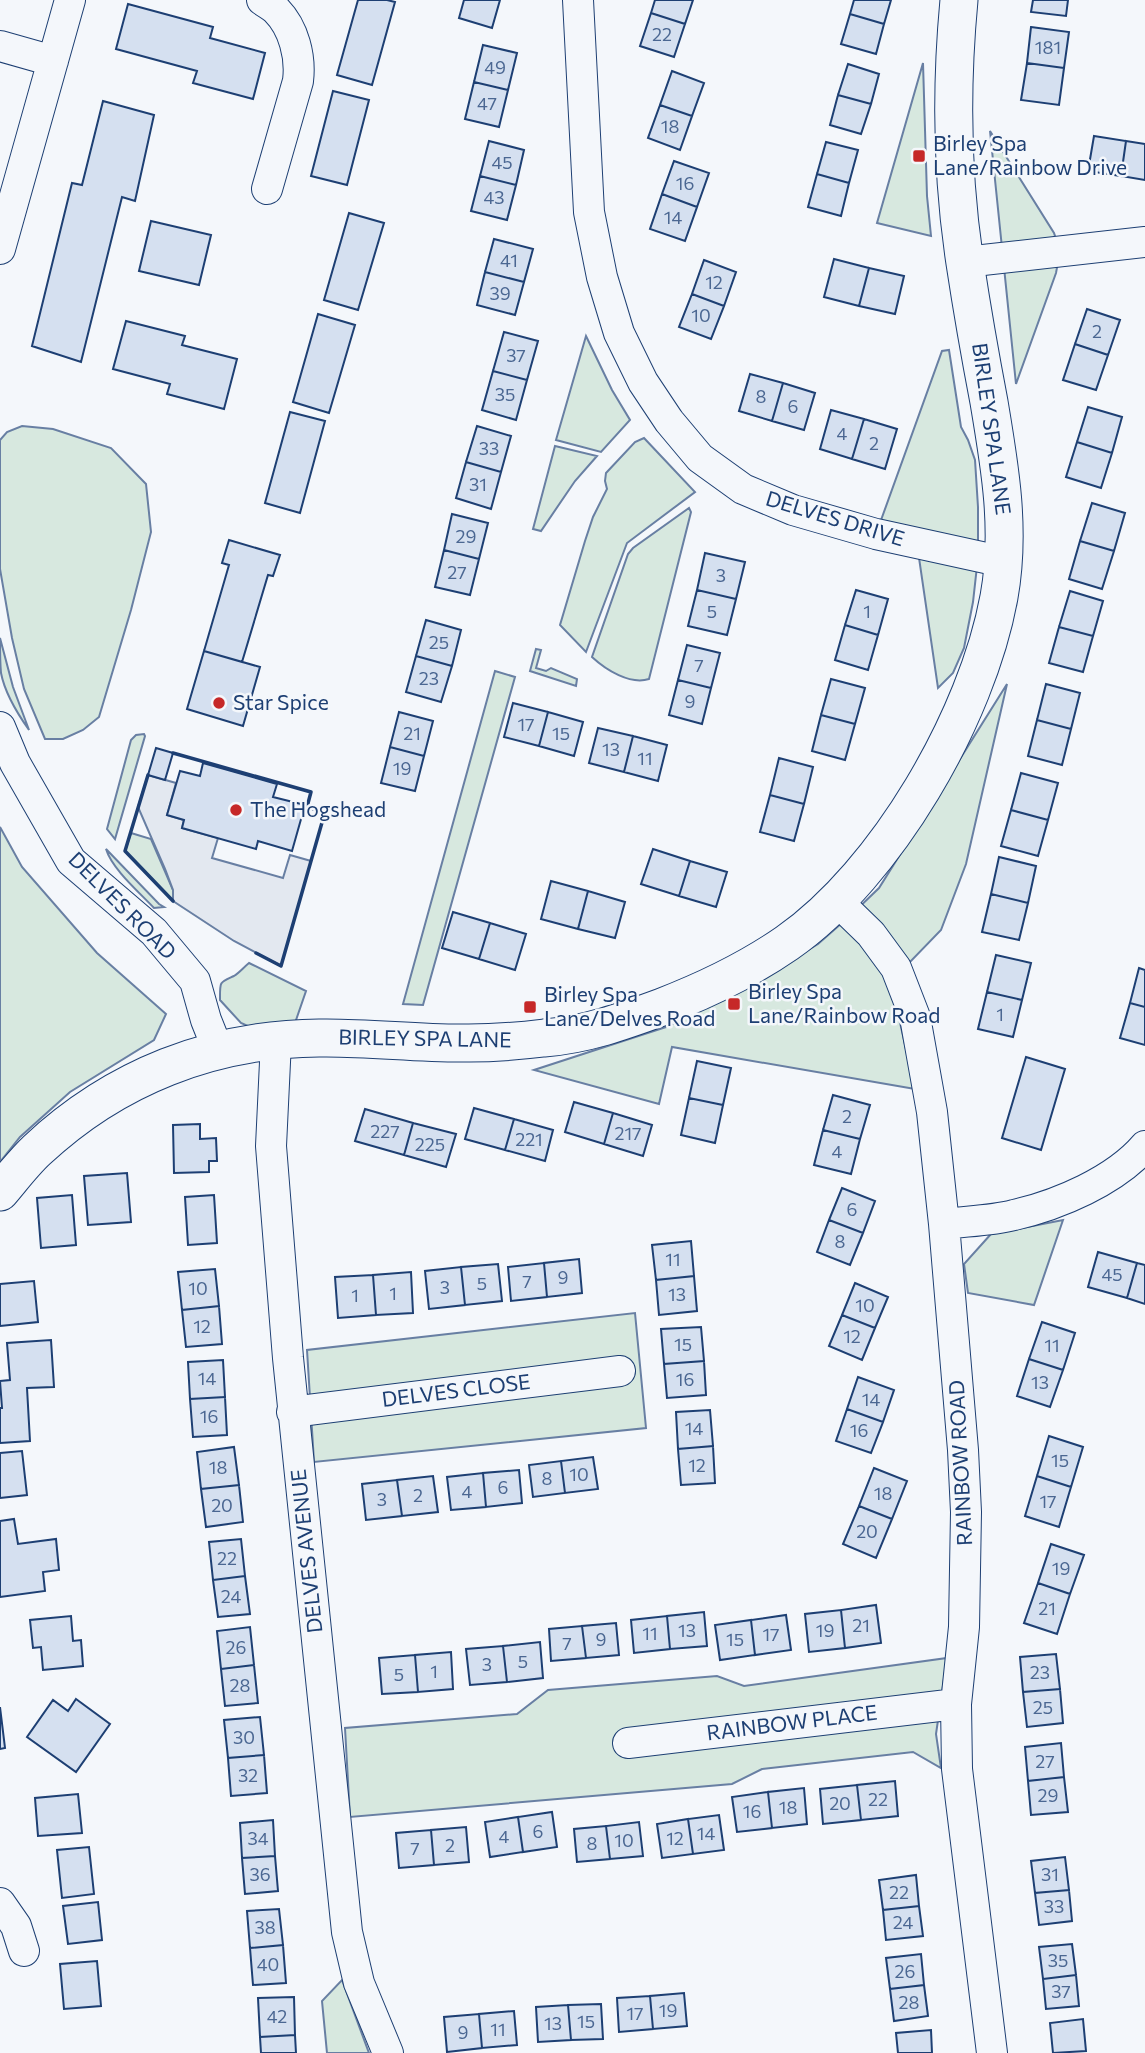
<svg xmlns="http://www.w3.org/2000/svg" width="1145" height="2053" font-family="Commissioner,sans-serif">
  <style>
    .green { fill: #d7e8df; stroke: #687fa3; stroke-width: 2 }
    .parking { fill: #e3e8f0; stroke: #687fa3; stroke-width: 2 }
    .building { fill: #d5e0f0; stroke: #1d3f73; stroke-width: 2 }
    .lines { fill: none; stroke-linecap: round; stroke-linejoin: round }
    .minor-casing { stroke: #1d3f73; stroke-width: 32 }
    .tertiary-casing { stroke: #1d3f73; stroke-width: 39 }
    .minor { stroke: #f4f7fb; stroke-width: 30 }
    .tertiary { stroke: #f4f7fb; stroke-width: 37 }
    .wall { stroke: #1d3f73; stroke-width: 3.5 }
    .poi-dot { fill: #c62828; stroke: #f4f7fb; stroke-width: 2.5 }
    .labels { text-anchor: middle; stroke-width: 5; stroke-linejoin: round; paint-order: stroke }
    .number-label { font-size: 18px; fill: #4b6792 }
    .poi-label { font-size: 21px; fill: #1d3f73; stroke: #f4f7fb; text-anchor: start }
    .street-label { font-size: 21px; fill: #1d3f73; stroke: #f4f7fb }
  </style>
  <rect width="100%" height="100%" fill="#f4f7fb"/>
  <!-- green -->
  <path class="green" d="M923,63l4,133 4,40 -54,-13z
    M990,131l64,102 6,18 -4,22 -40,111z
    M586,336l26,54 18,30 -29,32 -45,-12z
    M949,350l12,77 7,13 7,20 3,47v50l-5,45 -9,46 -11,25 -15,15 -21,-144 -41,-10 66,-183z
    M22,426l31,3 58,19 35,36 5,48 -20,78 -32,107 -16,13 -20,9h-18l-21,-50 -12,-51 -12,-69v-129l7,-8z
    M644,438l51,54 -68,51 -41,109 -26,-27 25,-84 8,-24 14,-28 -2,-8 1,-8 29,-31z
    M555,446l42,10 -22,25 -34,50 -8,-2z
    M689,508l2,4 -42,167c-19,6 -43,-9 -57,-22l36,-103 5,-6z
    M0,638l13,49 16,43c-12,-17 -24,-36 -28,-57 -1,-11 -1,-24 -1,-35z
    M536,649l5,1 -5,18 10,3 5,-3 26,11 -1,7 -46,-15z
    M495,671l20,6 -92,328 -20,-1z
    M1007,684l-41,180 -25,66 -30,31 -15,7 -2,28 21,93 -243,-42 -13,57 -125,-34 132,-43 80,-39 72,-44 33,-29 28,-27z
    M144,734l1,2 -30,103 -8,-10 24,-89 5,-5z
    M0,827l22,40 75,86 69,61 -12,26 -84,52 -50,45 -20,25z
    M131,833l20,6 22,51v11l-48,-50z
    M106,849l53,55 5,3 -10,1c-14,-15 -42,-39 -48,-59z
    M249,963l57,28 -11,32 -45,4 -9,-4 -21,-23c0,-19 -1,-17 14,-24 5,-3 10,-9 15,-13z
    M1063,1220l-29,85 -66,-12 -4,-29 27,-30z
    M635,1313l11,115 -332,34 -7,-112z
    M947,1658l-11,76 5,34 -28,-16 -151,17 -30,15 -382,33 -5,-89 172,-14 31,-24 169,-14 27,10z
    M342,1980l27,73h-42l-5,-52z"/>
  <!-- parking -->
  <path class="parking" d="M148,775l28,8 -9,32 17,5 -2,8 36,10 -6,20 71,20 7,-23 21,6 -30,105 -47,-25 -61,-40v-11l-8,-21 -27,-62z"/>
  <!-- building -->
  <path class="building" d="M358,0h29l8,2 -23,83 -35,-10z
    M464,0h36l-8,28 -33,-10z
    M655,0h38l-8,24 -34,-11z
    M854,0h37l-7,24 -34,-10z
    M1033,0h35l-2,16 -35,-4z
    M128,4l85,23 -3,11 55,15 -12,46 -60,-16 4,-12 -81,-22z
    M651,13l34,11 -11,33 -34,-11z
    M850,14l34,10 -8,30 -35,-10z
    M1031,27l38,5 -5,36 -37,-5z
    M483,45l34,8 -9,37 -34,-8z
    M1027,63l37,5 -5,37 -38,-5z
    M848,64l31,10 -8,30 -33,-9z
    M672,71l32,12 -12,33 -32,-11z
    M474,82l34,8 -9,37 -34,-8z
    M333,91l36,9 -22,85 -36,-9z
    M838,95l33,9 -10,30 -31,-9z
    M103,101l51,14 -19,86 -13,-4 -41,165 -49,-16 40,-163 10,2z
    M660,105l32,11 -12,34 -32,-12z
    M1094,136l32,5 -5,35 -33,-5z
    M489,141l35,9 -8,35 -36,-9z
    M1126,141l19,3v36l-24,-4z
    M826,142l32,8 -9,33 -32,-9z
    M674,161l35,12 -12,34 -35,-13z
    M817,174l32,9 -8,33 -33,-9z
    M480,176l36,9 -9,35 -36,-9z
    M662,194l35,13 -12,34 -35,-12z
    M349,213l35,10 -26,87 -34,-10z
    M151,221l60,14 -12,50 -60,-14z
    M494,239l39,10 -9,33 -39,-10z
    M834,259l35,9 -10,38 -35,-9z
    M704,260l32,12 -12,34 -32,-12z
    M869,268l35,8 -9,38 -36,-8z
    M485,272l39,10 -9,33 -38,-10z
    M692,294l32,12 -13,33 -32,-12z
    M1087,309l33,11 -12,35 -33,-11z
    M318,314l37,11 -26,88 -36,-11z
    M126,321l59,15 -3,9 55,14 -13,50 -57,-15 3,-10 -57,-15z
    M504,332l34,9 -11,39 -34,-9z
    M1075,344l33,11 -12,35 -33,-10z
    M493,371l34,9 -11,40 -34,-10z
    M750,374l33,9 -11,38 -33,-10z
    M783,383l32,10 -11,37 -32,-9z
    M1088,407l34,10 -10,36 -35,-11z
    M831,410l33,9 -12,40 -32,-10z
    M290,412l35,9 -25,92 -35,-10z
    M864,419l33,10 -12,40 -33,-10z
    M477,426l34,10 -10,36 -35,-10z
    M1077,442l35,11 -11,35 -35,-11z
    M466,462l35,10 -10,37 -35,-11z
    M1092,503l33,10 -11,38 -34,-10z
    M452,514l36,9 -9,36 -35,-9z
    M229,540l51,15 -7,21 -5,-1 -26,87 -38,-11 25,-86 -7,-2z
    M1080,541l34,10 -12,38 -33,-10z
    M444,550l35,9 -9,36 -35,-8z
    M705,553l40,9 -9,37 -39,-9z
    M697,590l39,9 -9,36 -39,-9z
    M856,590l32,9 -10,36 -33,-10z
    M1070,591l33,10 -10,35 -34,-9z
    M426,620l35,10 -9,36 -36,-10z
    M845,625l33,10 -10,35 -33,-10z
    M1059,627l34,9 -10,36 -34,-9z
    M687,645l33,8 -9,35 -33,-8z
    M204,651l56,16 -17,59 -56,-17z
    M416,656l36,10 -11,36 -35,-10z
    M831,679l34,9 -10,36 -34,-9z
    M678,680l33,8 -9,36 -33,-9z
    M1046,684l34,9 -9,36 -34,-9z
    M513,703l35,9 -9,34 -35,-9z
    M399,712l34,9 -9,35 -34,-9z
    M548,712l35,10 -9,34 -35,-10z
    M821,715l34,9 -10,36 -33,-9z
    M1037,720l34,9 -9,36 -34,-9z
    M598,728l35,8 -9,36 -35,-9z
    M633,736l34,9 -9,36 -34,-9z
    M390,747l34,9 -9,35 -34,-8z
    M156,748l17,5 -8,27 -17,-5z
    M779,758l34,9 -9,37 -34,-9z
    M203,763l74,21 -4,13 32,8 -13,46 -34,-10 -2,8 -74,-21 2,-8 -17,-5 13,-44 20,5z
    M1021,773l37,10 -10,37 -37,-10z
    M770,795l34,9 -10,37 -34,-9z
    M1011,810l37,10 -10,36 -37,-10z
    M653,849l37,12 -11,35 -38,-12z
    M999,857l37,9 -8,37 -37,-9z
    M690,861l37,11 -11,35 -37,-11z
    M551,881l37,10 -10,38 -37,-10z
    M588,891l37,11 -10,36 -37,-9z
    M991,894l37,9 -9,37 -37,-8z
    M453,912l37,11 -11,36 -37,-11z
    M490,923l36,11 -11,36 -36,-11z
    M996,955l35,8 -9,37 -35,-8z
    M1139,968l6,2v37l-15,-4z
    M987,992l35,8 -9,37 -35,-8z
    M1130,1003l15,4v38l-25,-7z
    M1026,1057l39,12 -24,81 -39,-12z
    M697,1061l34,7 -8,37 -34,-7z
    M833,1095l37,10 -10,34 -37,-9z
    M689,1098l34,7 -8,38 -34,-8z
    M574,1102l39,11 -9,31 -39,-12z
    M474,1108l40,11 -9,31 -40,-11z
    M365,1109l48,14 -9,32 -49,-14z
    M613,1113l39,12 -9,31 -39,-12z
    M514,1119l39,11 -8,31 -40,-11z
    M413,1123l43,11 -10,33 -42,-12z
    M200,1124v15l16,-1 1,23h-8v11l-35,1 -1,-48z
    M823,1130l37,9 -9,35 -37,-9z
    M127,1173l4,49 -43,3 -4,-49z
    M842,1188l33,13 -12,32 -34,-13z
    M72,1195l4,50 -35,3 -4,-50z
    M214,1195l3,48 -29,2 -3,-48z
    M829,1220l34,13 -13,32 -33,-13z
    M691,1241l3,35 -38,4 -4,-35z
    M1098,1252l39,11 -10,35 -39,-11z
    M579,1259l3,34 -35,4 -3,-34z
    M544,1263l3,34 -36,4 -3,-34z
    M1137,1263l8,2v39l-18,-6z
    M498,1264l4,37 -37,4 -4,-38z
    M461,1267l4,38 -36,4 -4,-38z
    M215,1269l4,37 -37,4 -4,-38z
    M411,1272l2,41 -37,2 -3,-40z
    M373,1275l3,40 -38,3 -3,-41z
    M694,1276l3,35 -38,4 -3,-35z
    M34,1281l4,41 -38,4v-42z
    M855,1283l33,14 -13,31 -33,-13z
    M219,1306l3,38 -36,3 -4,-37z
    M842,1315l33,13 -13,32 -33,-14z
    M1042,1322l33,11 -12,37 -34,-11z
    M701,1327l3,34 -40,3 -3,-35z
    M51,1340l3,47 -27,1 3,53 -30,2v-35h2l-2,-27 10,-1 -3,-37z
    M1029,1359l34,11 -13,37 -33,-11z
    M223,1360l2,37 -35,2 -2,-37z
    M704,1361l2,34 -39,3 -3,-34z
    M858,1377l36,13 -11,32 -36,-13z
    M225,1397l2,38 -34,2 -3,-38z
    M847,1409l36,13 -12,31 -35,-12z
    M710,1410l3,36 -35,3 -2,-37z
    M1049,1436l34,11 -12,40 -34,-11z
    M713,1446l2,37 -34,2 -3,-36z
    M234,1447l5,38 -38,4 -4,-37z
    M22,1451l5,44 -27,3v-45z
    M593,1457l5,32 -33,4 -4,-32z
    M561,1461l4,32 -32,4 -4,-32z
    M874,1468l33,13 -15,38 -33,-13z
    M519,1470l3,33 -36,4 -3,-34z
    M483,1473l3,34 -35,3 -4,-33z
    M433,1476l5,36 -36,4 -5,-36z
    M1037,1476l34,11 -12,40 -34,-11z
    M397,1480l5,36 -36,4 -4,-36z
    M239,1485l4,37 -37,5 -5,-38z
    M859,1506l33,13 -16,39 -33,-14z
    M14,1519l4,25 38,-5 3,31 -16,2 2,19 -45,6v-76z
    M241,1539l4,37 -32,4 -4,-38z
    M1051,1544l33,11 -14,39 -32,-11z
    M245,1576l5,38 -32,3 -5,-37z
    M1038,1583l32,11 -13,40 -33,-11z
    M876,1605l5,38 -36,5 -4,-38z
    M841,1610l4,38 -36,4 -4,-38z
    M704,1612l3,34 -37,3 -3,-33z
    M786,1615l5,35 -36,5 -4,-35z
    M71,1616l2,25 8,-1 2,26 -40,4 -2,-23 -8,1 -3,-28z
    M667,1616l3,33 -36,4 -3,-33z
    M751,1620l4,35 -35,5 -5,-35z
    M616,1623l3,32 -33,3 -4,-32z
    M582,1626l4,32 -35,3 -2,-32z
    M250,1627l4,38 -33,4 -4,-38z
    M540,1642l3,36 -36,4 -4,-36z
    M503,1646l4,36 -37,3 -4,-36z
    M451,1652l2,37 -35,3 -3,-37z
    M1056,1654l4,35 -37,3 -3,-35z
    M415,1655l3,37 -36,2 -3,-36z
    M254,1665l4,38 -33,3 -4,-37z
    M1060,1689l3,34 -36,4 -4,-35z
    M76,1699l34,25 -34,48 -49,-35 26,-37 15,11z
    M0,1707l5,41 -5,1z
    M260,1717l4,38 -36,3 -4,-38z
    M1061,1743l3,34 -36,4 -3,-34z
    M264,1755l3,38 -36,3 -3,-38z
    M1064,1777l4,35 -37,3 -3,-34z
    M895,1781l3,35 -37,4 -4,-35z
    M857,1785l4,35 -38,4 -3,-35z
    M804,1788l3,36 -35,4 -4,-36z
    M768,1792l4,36 -35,4 -5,-35z
    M78,1794l4,39 -44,3 -3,-38z
    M552,1812l5,35 -34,5 -5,-35z
    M719,1815l5,35 -31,4 -5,-35z
    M518,1817l5,35 -33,5 -5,-35z
    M688,1819l5,35 -31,4 -5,-34z
    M273,1820l2,36 -33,2 -2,-35z
    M639,1822l4,34 -33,3 -4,-33z
    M606,1826l4,33 -33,3 -3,-33z
    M466,1827l3,35 -35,3 -3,-35z
    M431,1830l3,35 -35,3 -3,-35z
    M89,1847l5,47 -32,4 -5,-48z
    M275,1856l3,35 -33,3 -3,-36z
    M1065,1857l4,33 -34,3 -4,-32z
    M916,1875l3,31 -36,4 -4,-30z
    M1069,1890l3,31 -33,4 -4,-32z
    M98,1902l4,38 -34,4 -5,-38z
    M919,1906l4,30 -37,4 -3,-30z
    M279,1909l4,36 -33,3 -3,-37z
    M1072,1944l4,31 -33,4 -4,-32z
    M283,1945l3,38 -33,2 -3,-37z
    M921,1954l3,31 -34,4 -4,-31z
    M97,1961l4,45 -37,3 -4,-45z
    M1076,1975l3,31 -33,3 -3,-30z
    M924,1985l4,31 -34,5 -4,-32z
    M684,1993l3,33 -34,3 -3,-33z
    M650,1996l3,33 -34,3 -2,-34z
    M294,1997l1,38 -35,2 -2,-39z
    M601,2004l2,35 -32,1 -3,-35z
    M568,2005l3,35 -33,2 -2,-35z
    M514,2011l3,34 -35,3 -3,-34z
    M479,2014l3,34 -35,4 -3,-35z
    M1083,2019l3,32 -33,2 -3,-30z
    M931,2030l1,23h-34l-2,-20z
    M295,2035l1,18h-35l-1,-16z"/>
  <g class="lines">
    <defs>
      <path id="minor" d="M262,0c4,3 10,6 14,10 18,18 25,47 22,71l-31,108
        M578,0l11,212 13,65 17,56 24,49 26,39 31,37 43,31 50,21 83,24 128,28
        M0,46l53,15
        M0,249l70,-249
        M965,262l180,-20
        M0,727l15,36 56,98 83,71 41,49 11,39 12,30
        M836,900l35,34 25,34 19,49 17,95 12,112 19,226 3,62 -2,115 -8,77 1,65 35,284
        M276,1041l-5,105 17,212 59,574 12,51 29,70
        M944,1224c23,-3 47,-3 70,-9 44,-10 101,-34 131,-69
        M292,1412l328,-41
        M628,1743l328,-39
        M0,1903l16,23 8,25"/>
      <path id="tertiary" d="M0,1192c12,-14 24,-30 37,-42 78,-73 175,-111 282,-112 50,-1 100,6 150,5 25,0 50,-2 75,-5 41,-3 80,-17 118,-31 44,-17 86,-37 125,-64 100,-70 190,-226 212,-346 12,-66 1,-130 -10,-195 -9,-47 -17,-93 -24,-139 -13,-85 -14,-178 -6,-263"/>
    </defs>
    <!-- minor casing -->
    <use href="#minor" class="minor-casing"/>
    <!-- tertiary casing -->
    <use href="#tertiary" class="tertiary-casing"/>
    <!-- minor -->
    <use href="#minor" class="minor"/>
    <!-- tertiary -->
    <use href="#tertiary" class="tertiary"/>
    <!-- wall -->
    <path class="wall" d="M173,753l138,39 -4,15 18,5 -44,154 -25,-13
      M148,775l-23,76 48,50"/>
  </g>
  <!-- markers -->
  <g class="poi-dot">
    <rect x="912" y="149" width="14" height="14" rx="3.5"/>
    <circle cx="219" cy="703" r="7"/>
    <circle cx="236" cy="810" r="7"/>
    <rect x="727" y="997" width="14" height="14" rx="3.5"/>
    <rect x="523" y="1000" width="14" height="14" rx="3.5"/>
  </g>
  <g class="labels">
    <!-- number labels -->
    <g class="number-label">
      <text x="662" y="41">22</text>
      <text x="1048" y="54">181</text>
      <text x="495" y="74">49</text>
      <text x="487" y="110">47</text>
      <text x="670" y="133">18</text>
      <text x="502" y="169">45</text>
      <text x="685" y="190">16</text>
      <text x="494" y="204">43</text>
      <text x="673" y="224">14</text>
      <text x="509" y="267">41</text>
      <text x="714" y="289">12</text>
      <text x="500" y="300">39</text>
      <text x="701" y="322">10</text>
      <text x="1097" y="338">2</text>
      <text x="516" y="362">37</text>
      <text x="505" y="401">35</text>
      <text x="761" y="403">8</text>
      <text x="793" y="413">6</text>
      <text x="842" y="440">4</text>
      <text x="874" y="450">2</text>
      <text x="489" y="455">33</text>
      <text x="478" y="491">31</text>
      <text x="466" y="543">29</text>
      <text x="457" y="579">27</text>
      <text x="721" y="582">3</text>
      <text x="712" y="618">5</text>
      <text x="867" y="618">1</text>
      <text x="439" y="649">25</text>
      <text x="699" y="672">7</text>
      <text x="429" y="685">23</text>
      <text x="690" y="708">9</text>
      <text x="526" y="731">17</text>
      <text x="412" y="740">21</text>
      <text x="561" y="740">15</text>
      <text x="611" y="756">13</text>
      <text x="645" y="765">11</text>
      <text x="402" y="775">19</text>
      <text x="1000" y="1021">1</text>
      <text x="847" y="1123">2</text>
      <text x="385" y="1138">227</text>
      <text x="628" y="1140">217</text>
      <text x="529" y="1146">221</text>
      <text x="430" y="1151">225</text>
      <text x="837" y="1158">4</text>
      <text x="852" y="1216">6</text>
      <text x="840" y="1248">8</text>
      <text x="673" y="1266">11</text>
      <text x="1112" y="1281">45</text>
      <text x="563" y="1284">9</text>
      <text x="527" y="1288">7</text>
      <text x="482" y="1290">5</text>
      <text x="445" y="1294">3</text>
      <text x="198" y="1295">10</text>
      <text x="393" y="1300">1</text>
      <text x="677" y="1301">13</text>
      <text x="355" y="1302">1</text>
      <text x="865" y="1312">10</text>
      <text x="202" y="1333">12</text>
      <text x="852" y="1343">12</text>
      <text x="683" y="1351">15</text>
      <text x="1052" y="1352">11</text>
      <text x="207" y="1385">14</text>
      <text x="685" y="1386">16</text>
      <text x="1040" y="1389">13</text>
      <text x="871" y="1406">14</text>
      <text x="209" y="1423">16</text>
      <text x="694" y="1435">14</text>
      <text x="859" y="1437">16</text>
      <text x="1060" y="1467">15</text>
      <text x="697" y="1472">12</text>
      <text x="218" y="1474">18</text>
      <text x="579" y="1481">10</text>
      <text x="547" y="1485">8</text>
      <text x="503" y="1494">6</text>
      <text x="467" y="1498">4</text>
      <text x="883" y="1500">18</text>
      <text x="418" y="1502">2</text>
      <text x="382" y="1506">3</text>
      <text x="1048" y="1508">17</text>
      <text x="222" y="1512">20</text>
      <text x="867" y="1538">20</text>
      <text x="227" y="1565">22</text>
      <text x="1061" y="1575">19</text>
      <text x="231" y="1603">24</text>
      <text x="1047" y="1615">21</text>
      <text x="861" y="1632">21</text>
      <text x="687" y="1637">13</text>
      <text x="825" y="1637">19</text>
      <text x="650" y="1640">11</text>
      <text x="771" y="1641">17</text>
      <text x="601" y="1646">9</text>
      <text x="735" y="1646">15</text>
      <text x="567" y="1650">7</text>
      <text x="236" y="1654">26</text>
      <text x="523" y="1668">5</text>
      <text x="487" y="1671">3</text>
      <text x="434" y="1678">1</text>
      <text x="1040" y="1679">23</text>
      <text x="399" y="1681">5</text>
      <text x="240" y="1692">28</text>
      <text x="1043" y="1714">25</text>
      <text x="244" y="1744">30</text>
      <text x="1045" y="1768">27</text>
      <text x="248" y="1782">32</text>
      <text x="1048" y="1802">29</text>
      <text x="878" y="1806">22</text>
      <text x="840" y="1810">20</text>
      <text x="788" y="1814">18</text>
      <text x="752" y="1818">16</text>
      <text x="538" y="1838">6</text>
      <text x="706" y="1840">14</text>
      <text x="504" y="1843">4</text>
      <text x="258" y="1845">34</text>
      <text x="675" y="1845">12</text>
      <text x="624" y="1847">10</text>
      <text x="592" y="1850">8</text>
      <text x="450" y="1852">2</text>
      <text x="415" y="1855">7</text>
      <text x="260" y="1881">36</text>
      <text x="1050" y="1881">31</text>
      <text x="899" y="1899">22</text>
      <text x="1054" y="1913">33</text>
      <text x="903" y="1929">24</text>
      <text x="265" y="1934">38</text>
      <text x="1058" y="1967">35</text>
      <text x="268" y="1971">40</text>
      <text x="905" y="1978">26</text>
      <text x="1061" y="1998">37</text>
      <text x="909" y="2009">28</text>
      <text x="668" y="2017">19</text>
      <text x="635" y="2020">17</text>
      <text x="277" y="2023">42</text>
      <text x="586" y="2028">15</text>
      <text x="553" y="2030">13</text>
      <text x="498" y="2036">11</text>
      <text x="463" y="2039">9</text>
    </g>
    <!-- poi labels -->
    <g class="poi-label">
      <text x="933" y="151">Birley Spa<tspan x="933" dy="24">Lane/Rainbow Drive</tspan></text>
      <text x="233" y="710">Star Spice</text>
      <text x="250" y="817">The Hogshead</text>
      <text x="748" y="999">Birley Spa<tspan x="748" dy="24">Lane/Rainbow Road</tspan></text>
      <text x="544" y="1002">Birley Spa<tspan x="544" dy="24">Lane/Delves Road</tspan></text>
    </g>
    <!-- street labels -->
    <g class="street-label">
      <text transform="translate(991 429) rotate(82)" y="7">BIRLEY SPA LANE</text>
      <text transform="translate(835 519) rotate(17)" y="7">DELVES DRIVE</text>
      <text transform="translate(122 906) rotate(45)" y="7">DELVES ROAD</text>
      <text transform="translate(425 1039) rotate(1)" y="7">BIRLEY SPA LANE</text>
      <text transform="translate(456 1391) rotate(-7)" y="7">DELVES CLOSE</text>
      <text transform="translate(961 1463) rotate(-93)" y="7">RAINBOW ROAD</text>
      <text transform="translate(307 1551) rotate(-96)" y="7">DELVES AVENUE</text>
      <text transform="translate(792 1723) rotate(-7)" y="7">RAINBOW PLACE</text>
    </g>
  </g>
</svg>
